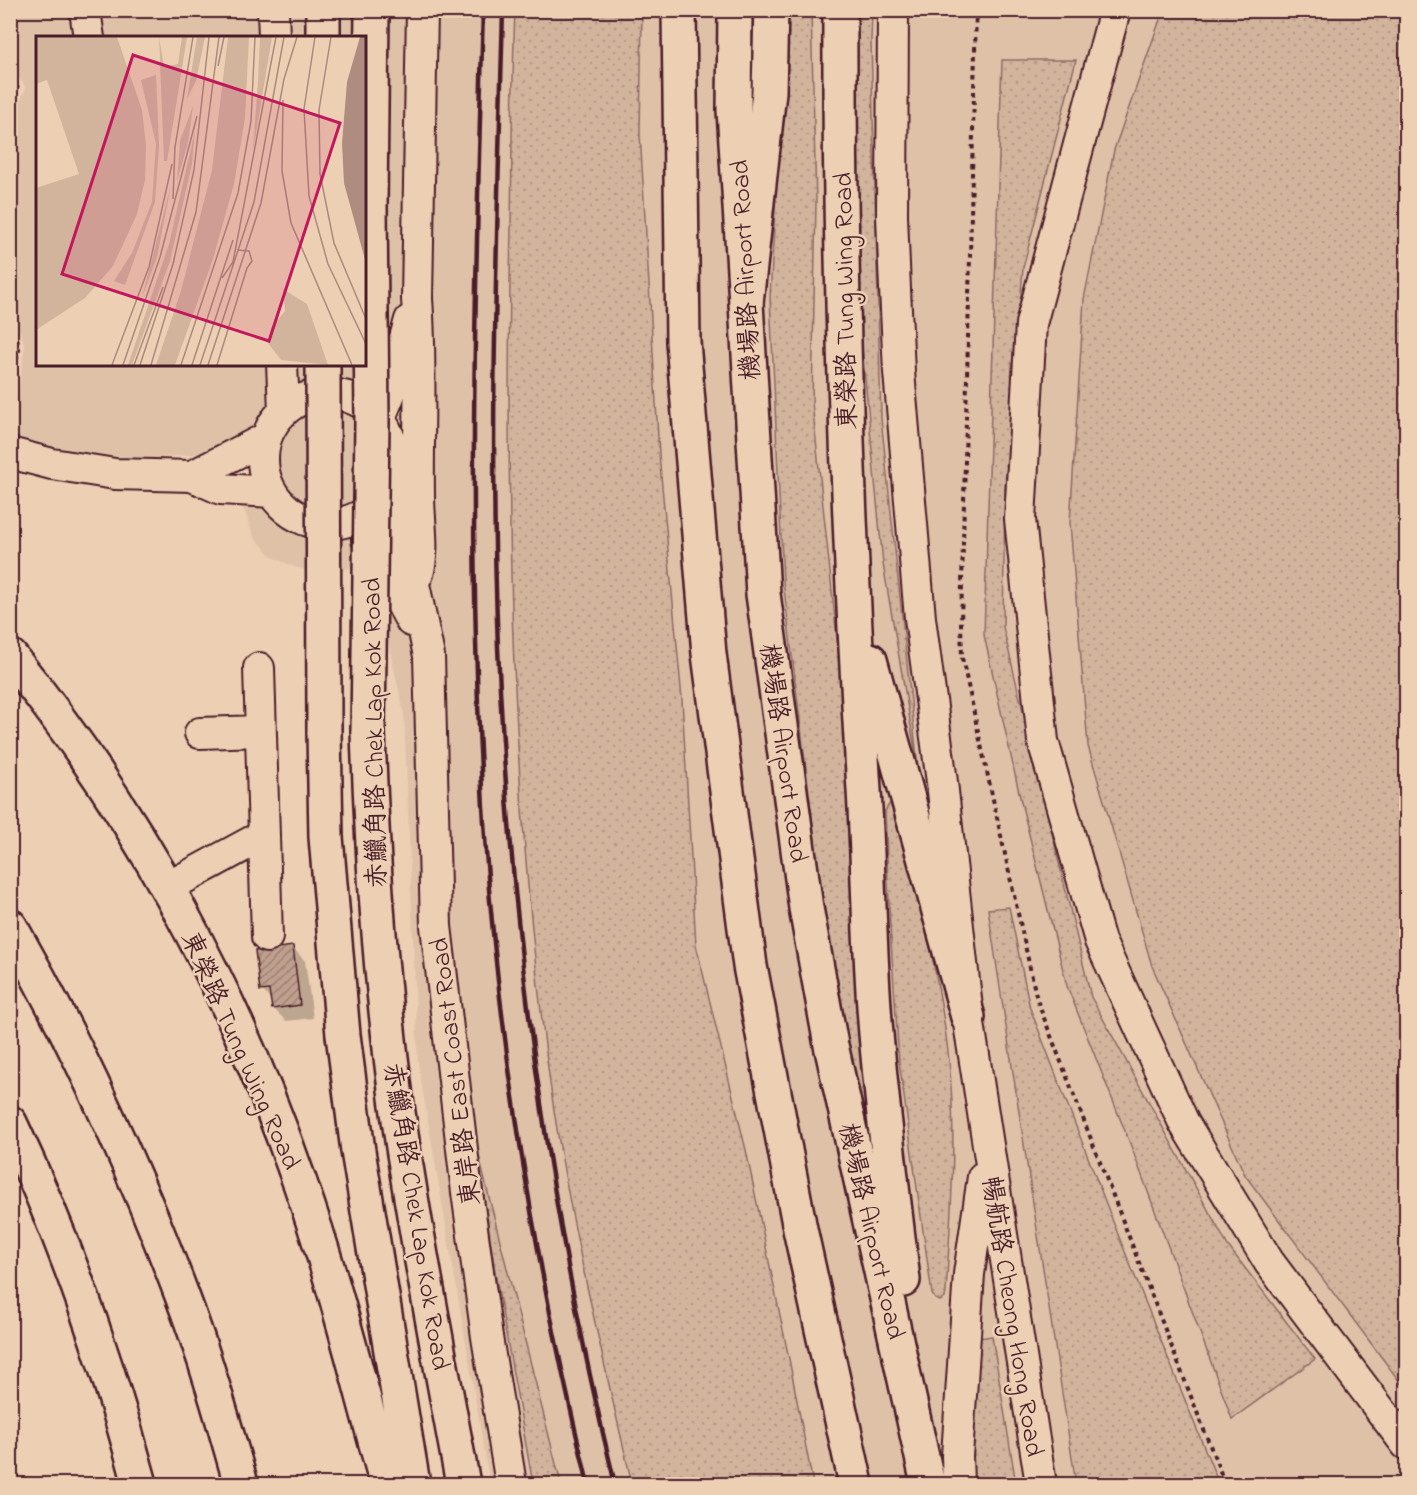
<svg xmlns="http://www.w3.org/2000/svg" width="1417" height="1495" font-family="'Indie Flower','LXGW WenKai TC',sans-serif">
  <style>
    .built { fill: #dfc1a8; fill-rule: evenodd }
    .grass { fill: url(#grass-dots); stroke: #8e6a64; stroke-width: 1.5 }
    .shadow { fill: #0003 }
    .building { fill: url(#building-hatch); stroke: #4a1f2b; stroke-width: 1.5 }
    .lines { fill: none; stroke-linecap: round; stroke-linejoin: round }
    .minor-casing { stroke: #4a1f2b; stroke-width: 34 }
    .major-casing { stroke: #4a1f2b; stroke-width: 38 }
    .highway-casing { stroke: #4a1f2b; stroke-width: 38 }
    .path { stroke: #4a1f2b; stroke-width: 4; stroke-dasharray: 4.5 4.5; stroke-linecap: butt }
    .minor { stroke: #edd0b3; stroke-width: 30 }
    .major { stroke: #edd0b3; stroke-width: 33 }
    .highway { stroke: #edd0b3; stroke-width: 33 }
    .rail { stroke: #4a1f2b; stroke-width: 4.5 }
    .major-bridge-casing { stroke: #4a1f2b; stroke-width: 38; stroke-linecap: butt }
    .major-bridge { stroke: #edd0b3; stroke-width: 33 }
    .labels { text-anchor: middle; stroke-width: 5; stroke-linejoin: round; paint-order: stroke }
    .street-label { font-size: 26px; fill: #4a1f2b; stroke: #edd0b3 }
    .inset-road { fill: none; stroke: #ac897d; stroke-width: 1.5 }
    .view { fill: #c2185b; fill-opacity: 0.15; stroke: #c2185b; stroke-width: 3 }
    .inset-edge { fill: none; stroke: #4a1f2b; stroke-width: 3 }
  </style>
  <defs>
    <pattern id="grass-dots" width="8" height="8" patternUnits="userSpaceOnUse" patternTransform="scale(1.5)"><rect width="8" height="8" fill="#d2b49d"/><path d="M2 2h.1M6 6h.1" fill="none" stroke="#b69a87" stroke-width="1.8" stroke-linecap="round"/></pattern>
    <pattern id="building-hatch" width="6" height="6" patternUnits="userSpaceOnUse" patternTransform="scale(1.5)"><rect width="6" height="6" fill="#bf9f8d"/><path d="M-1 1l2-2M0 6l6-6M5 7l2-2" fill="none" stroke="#9d8173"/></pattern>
  </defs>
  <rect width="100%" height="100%" fill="#edd0b3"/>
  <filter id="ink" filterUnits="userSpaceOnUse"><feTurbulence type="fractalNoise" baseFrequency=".0167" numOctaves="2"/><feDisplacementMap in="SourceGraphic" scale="12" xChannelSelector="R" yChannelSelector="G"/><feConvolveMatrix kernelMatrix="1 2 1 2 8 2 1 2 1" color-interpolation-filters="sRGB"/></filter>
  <g filter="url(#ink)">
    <!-- built -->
    <path class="built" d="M10,11h1396v1473h-916l-72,-421 -14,-349 -35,-157 -24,13 -25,3 -26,-6 -21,-10 -19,-20 -11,-30 1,-26 7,-26 -25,-4 -79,8 -84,-8 -51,-15 13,-90 -14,-40 -1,-181 16,-37 -15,-22zM38,38h326v326h-326z"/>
    <!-- grass -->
    <path class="grass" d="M515,11h127l-2,122 19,321 23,245 14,246 50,205 44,214 23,120h-181c-30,-130 -62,-261 -81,-394 -40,-286 -46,-575 -40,-863 1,-72 1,-144 4,-216z
      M789,11h22l5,191 -4,200 40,378 24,375 -28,-92 -21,-123 -44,-359 -13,-284 16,-280z
      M856,11h16l-1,30 10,377 37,349 -35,-203 -26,-269z
      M1163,11h243v1379l-161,-215 -93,-209 -64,-220 -18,-223 14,-224 30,-149z
      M1002,60h74l-53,208 -18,220 -2,139 88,370 137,249 87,113 -83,60 -101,-273 -64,-160 -45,-180 -38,-171z
      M890,803l7,4c20,84 43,168 52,254 8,77 2,154 -3,231l-1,6 -5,3 -5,-2 -3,-5 -33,-233 -9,-135 -5,-115z
      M1009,907l21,101 89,229 100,247h-143l-88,-575z
      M477,1149l84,335h-28l-37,-206z
      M992,1336l24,148h-43l-1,-17 7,-129z"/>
    <!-- shadow -->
    <path class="shadow" d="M292,947l13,14 8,57 -27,3 -13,-13 -1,-7 -10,-11z"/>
    <!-- building -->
    <path class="building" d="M293,946l7,59 -28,4 -3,-19 -9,1 -5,-40z"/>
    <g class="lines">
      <defs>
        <path id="minor" d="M85,10l4,28
          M273,10l1,28
          M893,10l-1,206 3,73 4,83 21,246 22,164 26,235 73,467
          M1115,10l-84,314 -11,195 23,222 57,200 84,182 85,139 137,182
          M282,364l2,47
          M263 459a65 65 0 1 1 130 0a65 65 0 1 1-130 0Z
          M380,418l9,-22 21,-76
          M10,453l42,11 63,10 77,2 29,13 51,3
          M192,476l74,-38
          M389,483l8,43 17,58 15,72 7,270 31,266 20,145 24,147
          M367,540l44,81
          M418,574c7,-25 1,-52 1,-78 -1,-66 3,-131 -2,-197l5,-289
          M259,668l8,269
          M200,733l60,-2
          M168,887l96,-52
          M958,1484l-1,-28 12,-182 14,-97"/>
        <path id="major" d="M679,10l4,332 26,312 41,312 50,263 56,255
          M771,10l-2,82 -23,211 17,291 43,314 25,137 97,439
          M840,10c-1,261 8,520 24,780 5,85 5,171 13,255 7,79 17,157 26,235
          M323,38v-28
          M370,205l2,-195
          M10,656c127,156 224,337 290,527 35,99 59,201 87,301
          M870,660l98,357
          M368,731c5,154 16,308 42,460 16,98 35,196 53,293
          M324,732l2,105 17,198 15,116 55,333"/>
        <path id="highway" d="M735,10l-1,100 12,193
          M10,926c67,118 123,240 171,367 24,63 42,127 60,191
          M10,1123c54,114 98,241 130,361"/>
      </defs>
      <!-- minor casing -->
      <use href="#minor" class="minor-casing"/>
      <!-- major casing -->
      <use href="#major" class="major-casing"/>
      <!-- highway casing -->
      <use href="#highway" class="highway-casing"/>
      <!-- path -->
      <path class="path" d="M976,10l-15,614 1,34 75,342 188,484
        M10,78l8,11 -8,20
        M10,322l9,22v12l-9,4"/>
      <!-- minor -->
      <use href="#minor" class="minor"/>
      <!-- major -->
      <use href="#major" class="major"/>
      <!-- highway -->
      <use href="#highway" class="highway"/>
      <!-- rail -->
      <path class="rail" d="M483,10c-8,281 -17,562 3,842 16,213 52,426 102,632
        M503,10c-6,226 -15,453 -3,679 14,268 51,534 115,795"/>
      <defs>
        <path id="major-bridge" d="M323,364l1,368
          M368,731l4,-308 -2,-218"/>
      </defs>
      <!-- major-bridge casing -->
      <use href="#major-bridge" class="major-bridge-casing"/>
      <!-- major-bridge -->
      <use href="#major-bridge" class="major-bridge"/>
    </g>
  </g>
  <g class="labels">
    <!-- street labels -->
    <g class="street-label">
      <text transform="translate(744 270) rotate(-93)" y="9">機場路 Airport Road</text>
      <text transform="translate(844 301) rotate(-91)" y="9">東榮路 Tung Wing Road</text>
      <text transform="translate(373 733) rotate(-91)" y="9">赤鱲角路 Chek Lap Kok Road</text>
      <text transform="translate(785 753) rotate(82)" y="9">機場路 Airport Road</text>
      <text transform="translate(242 1050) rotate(66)" y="9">東榮路 Tung Wing Road</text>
      <text transform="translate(454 1072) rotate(-97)" y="9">東岸路 East Coast Road</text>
      <text transform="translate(418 1216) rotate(81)" y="9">赤鱲角路 Chek Lap Kok Road</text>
      <text transform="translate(873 1231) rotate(77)" y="9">機場路 Airport Road</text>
      <text transform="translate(1014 1316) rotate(81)" y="9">暢航路 Cheong Hong Road</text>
    </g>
  </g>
  <!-- overview -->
  <g transform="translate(36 36)">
    <rect width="330" height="330" fill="#edd0b3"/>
    <path d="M0,1h81l25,73 4,35 -1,35 -8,34 -24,52 -28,32 -49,32v-142l43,-14 -32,-94 -11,4zM123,1l5,30 14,-3 4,-27h5l-20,124h-3zM161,1h8l-9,44 -9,18zM192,1h21l-4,81 -11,66 -21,75 -38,106h-19l25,-74 31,-121zM224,1h12l-19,114 5,-70zM120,39l3,71 -4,56 -30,83 -11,-4 18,-28 20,-51 4,-58 -15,-64zM157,70l-5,37 -11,38 3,-40zM159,95l-3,33 -22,97 -38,104h-4l41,-121zM135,149l-14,72 -40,108 26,-71zM247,253l24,15 21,61 -47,-5 -13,-17 3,-15 14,-17z" fill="#d2b49d"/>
    <path d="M324,1h6v226l-22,-80 -2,-40 5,-61z" fill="#ae8c7f"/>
    <path class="inset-road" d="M279,1l-11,72 5,87 19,68 38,80M295,1l-12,73 1,64 14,69 32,76M182,30l6,-29M247,64l-1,71 9,52 61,142M139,111l18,-110M137,163l2,-53M137,228l21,-94 15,-133M186,242l11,-16 43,-225M76,329l37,-98 23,-103M87,329l37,-108 37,-141M98,329l29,-78M104,329l34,-104M115,329l45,-153 23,-175M145,329l57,-172 13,-72 4,-84M156,329l41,-125M164,329l54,-163 30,-165M172,329l53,-162 23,-124 13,-42M181,329l30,-97 5,-7 -3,-10 -12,-1"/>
    <path class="view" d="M97,19l207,68 -71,218 -207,-67z"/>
    <rect width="330" height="330" class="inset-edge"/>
  </g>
  <!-- margin -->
  <rect width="1417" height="1495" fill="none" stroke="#edd0b3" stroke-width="36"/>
  <rect x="18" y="18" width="1381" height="1459" fill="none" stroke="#4a1f2b" stroke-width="2" filter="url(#ink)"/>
</svg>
